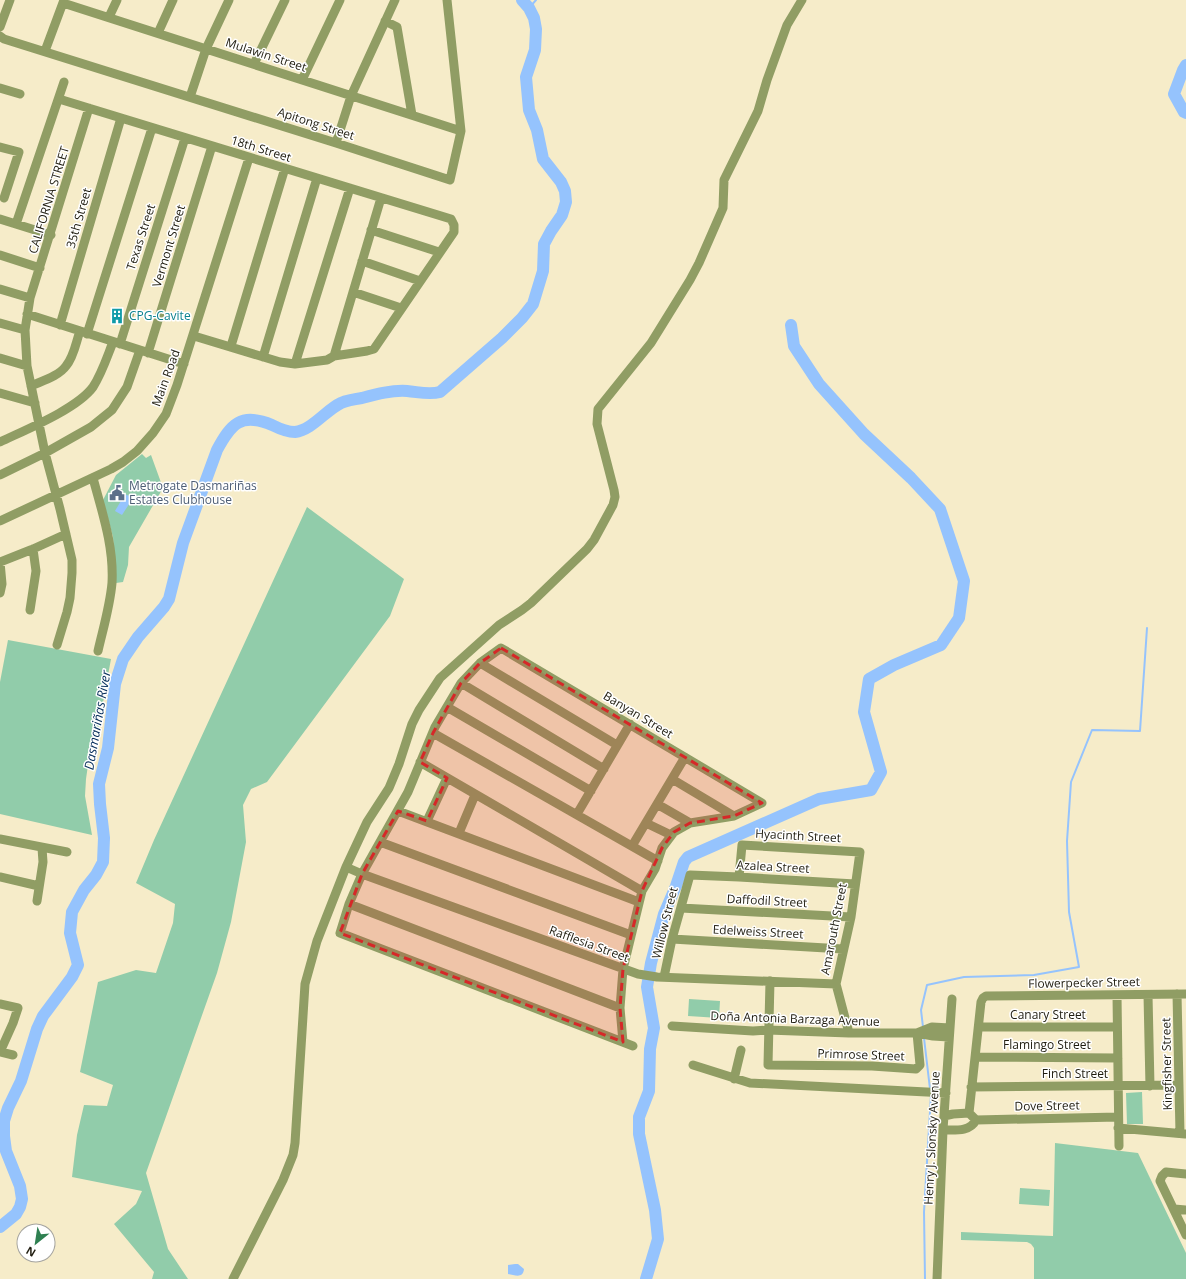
<svg xmlns="http://www.w3.org/2000/svg" width="1186" height="1279" font-family="'Open Sans',sans-serif">
  <style>
    .green { fill: #91ccaa }
    .water { fill: #95c3fd }
    .lines { fill: none; stroke-linecap: round; stroke-linejoin: round }
    .stream { stroke: #95c3fd; stroke-width: 2 }
    .river { stroke: #95c3fd; stroke-width: 12 }
    .minor { stroke: #909d64; stroke-width: 9 }
    .marked { fill: #d62828; fill-opacity: 0.2; stroke: #d62828; stroke-width: 3; stroke-dasharray: 8 5; stroke-linejoin: round }
    .labels { text-anchor: middle; stroke-width: 3; stroke-linejoin: round; paint-order: stroke }
    .street-label { font-size: 12px; fill: #1f1c0f; stroke: #fff }
    .culture-label { font-size: 12px; fill: #0d838f; stroke: #fff; text-anchor: start }
    .service-label { font-size: 12px; fill: #4e5e75; stroke: #fff; text-anchor: start }
    .water-label { font-size: 13px; font-style: italic; fill: #08305c; stroke: #fff }
  </style>
  <rect width="100%" height="100%" fill="#f6ecc9"/>
  <!-- green -->
  <path class="green" d="M142,454l4,4 5,-3 12,33 -34,59 -1,18 -5,17 -7,1 -3,-46 -10,-37 13,-25z
    M307,507l97,72 -14,37 -123,166 -16,7 -8,16 3,37 -15,80 -14,51 -71,200 22,76 20,30h-36l2,-7 -40,-48 22,-20 6,-13 -70,-14 5,-42 7,-30 23,1 6,-21 -33,-13 18,-90 38,-12 20,3 17,-50 2,-19 -39,-21 18,-43z
    M8,640l103,19 -14,76 -9,30 -2,14 -1,17 7,39 -92,-21v-132z
    M689,999l31,2 -1,17 -31,-2z
    M1142,1092l1,32h-16l-1,-31z
    M1055,1143l83,10 48,100v26h-152v-31l-3,-4 -4,-2 -66,-2v-8l92,4z
    M1020,1188l30,2 -1,16 -30,-2z"/>
  <!-- water -->
  <path class="water" d="M125,494l8,4 -11,17 -7,-4z
    M515,1264h3l6,5c-1,10 -9,6 -16,5v-9z"/>
  <g class="lines">
    <!-- stream -->
    <path class="stream" d="M529,8l7,-8
      M923,1027l-2,-17 6,-25 37,-8 70,-2 45,-8 -10,-55 -2,-71 4,-59 21,-52 48,1 7,-103
      M924,1038l6,51
      M925,1279l-1,-67 7,-117"/>
    <!-- river -->
    <path class="river" d="M1186,65l-3,5 -9,24 10,18 2,1
      M0,1227l16,-13 4,-7 2,-8 -2,-13 -14,-35 -2,-15v-15l4,-13 13,-27 16,-52 6,-13 29,-39 6,-12 -8,-32 2,-21 12,-22 12,-15 7,-13 1,-24 -4,-34 -1,-20 9,-36 7,-64 8,-25 15,-22 26,-30 5,-8 14,-56 34,-93c14,-26 24,-38 55,-25 6,3 16,7 23,7 17,-2 31,-22 46,-29 7,-3 14,-4 21,-5 15,-4 30,-8 45,-7 12,1 22,4 33,1l62,-54 20,-20 11,-14 10,-33 1,-27 7,-13 11,-16 4,-13 -1,-11 -4,-9 -18,-23 -6,-29 -8,-20 -3,-33 9,-27 1,-21 -2,-11 -5,-10 -7,-8
      M646,1279l12,-40 -3,-29 -16,-76v-17l10,-26 1,-42 4,-21 -7,-41 4,-24 13,-49 12,-28 8,-24 4,-5 131,-58 52,-9 10,-18 -17,-60 5,-33 25,-14 47,-20 18,-27 5,-37 -24,-72 -29,-31 -47,-44 -45,-50 -25,-38 -3,-21"/>
    <!-- minor -->
    <path class="minor" d="M63,3l398,128
      M109,17l8,-17
      M385,21l12,6 15,88
      M0,27l10,-27
      M158,33l15,-33
      M0,36l4,3 332,104 114,37 11,-49 -14,-131
      M45,51l19,-51
      M254,64l31,-64
      M302,80l38,-80
      M0,88l20,6
      M190,97l16,-48 23,-49
      M59,99l392,120 3,6v7l-80,117 -7,2 -33,5 -7,4 -32,4 -15,-2 -86,-26
      M336,143l15,-47 44,-96
      M0,147l19,5 -15,46
      M0,219l51,16
      M16,224l48,-142
      M371,230l68,22
      M0,255l40,13
      M362,261l58,20
      M0,289l30,9
      M353,292l48,16
      M27,314l157,50
      M0,323l25,7
      M60,325l61,-207
      M87,334l65,-206
      M120,344l65,-206
      M231,346l54,-178
      M148,353l64,-207
      M334,356l47,-158
      M263,357l54,-179
      M0,358l27,8
      M295,364l55,-176
      M31,386c11,-5 28,-10 35,-20 8,-9 10,-24 14,-35
      M0,393l35,10
      M0,442c25,-12 77,-33 93,-55 9,-14 14,-30 20,-45
      M0,475l45,-22 46,-26 21,-17 15,-23 13,-37
      M93,478c9,34 21,68 19,105 -2,23 -9,46 -14,68
      M0,521l111,-52 12,-7 14,-11 16,-18 13,-19 11,-29 72,-227
      M0,562l33,-13 33,-15
      M0,593l2,-9 -2,-22
      M30,610l6,-39 -3,-22
      M57,645l10,-33 3,-14 2,-25v-13l-12,-51 -15,-56 -18,-87 -2,-36 5,-32 59,-190
      M480,663l137,82
      M461,683l143,86
      M447,707l144,84
      M433,733l225,128
      M420,762l222,129
      M672,779l62,37
      M657,804l33,19
      M398,811l241,91
      M577,814l53,-90
      M427,821l20,-43
      M646,823l25,12
      M459,833l16,-38
      M0,839l67,13
      M380,842l251,93
      M632,846l53,-89
      M346,867l16,7 276,100 19,3 179,7
      M0,877l39,9
      M739,877l3,-32 118,7 -9,65 -15,67 13,49
      M37,901l6,-39 -1,-14
      M349,904l271,104
      M681,908l170,9
      M672,939l171,10
      M664,977l8,-38 18,-64 49,2 116,7
      M770,981l-2,84 104,1 44,3 4,-4 -3,-32
      M1177,994l3,139
      M1117,995l2,151
      M1148,995l2,91
      M0,1004l18,4 -5,15 -13,29
      M672,1026l81,5 15,-1 81,3h68l16,3 16,1
      M979,1027h138
      M917,1033l15,-6 18,1
      M623,1042l-3,-34 3,-39 19,-78 13,-22 7,-21 12,-16 16,-9 44,-7 28,-13
      M633,1046l-293,-113 9,-29 13,-30 46,-82 27,-65 26,-44 19,-20 21,-15 261,155
      M0,1052l13,3
      M975,1057l143,1
      M693,1065l57,18 196,10
      M734,1079l7,-29
      M971,1087l208,-2
      M969,1113l12,-111 2,-4 3,-2 200,-2
      M944,1116l9,-2 16,-1 7,7 142,-3
      M1118,1128l67,6
      M943,1130c12,0 27,2 33,-10
      M1186,1174l-20,-2 -4,4 -2,5 26,54
      M1174,1209l12,1
      M233,1279l50,-99 10,-25 2,-12 10,-159 12,-43 29,-74 21,-45 22,-34 10,-24 13,-40 7,-14 21,-32 59,-53 23,-15 9,-7 56,-54 7,-9 19,-35 2,-8 -1,-7 -17,-66 1,-15 53,-66 39,-63 9,-17 24,-55 1,-28 34,-69 9,-31 20,-55 15,-25
      M937,1279l6,-149 9,-131"/>
  </g>
  <!-- marked area -->
  <path class="marked" d="M501,648l261,155 -28,13 -44,7 -16,9 -12,16 -20,43 -19,78 -3,39 3,34 -283,-109 22,-59 36,-63 29,10 20,-43 -27,-16 13,-29 28,-50 19,-20z"/>
  <!-- icons -->
  <defs>
    <symbol id="building-bare" viewBox="-9 -9 18 18"><path d="M-4-6H4V6H1V3H-1V6H-4ZM-2.5-4.3h1.7v1.8h-1.7ZM.8-4.3h1.7v1.8H.8ZM-2.5-1h1.7V.8h-1.7ZM.8-1h1.7V.8H.8Z" fill="#0f9aa8" stroke="#fff" stroke-width="2.5" paint-order="stroke"/></symbol>
    <symbol id="civic-bare" viewBox="-9 -9 18 18"><path d="M-.6-6.5H3V-4.5H.6V-3L4-1V1h2V6H-6V1h2V-1L-.6-3ZM-1.2 2.5V6h2.4V2.5Z" fill="#5c6f8a" stroke="#fff" stroke-width="2.5" paint-order="stroke"/></symbol>
  </defs>
  <g fill-rule="evenodd">
    <use href="#building-bare" x="106" y="305" width="22" height="22"/>
    <use href="#civic-bare" x="106" y="482" width="22" height="22"/>
  </g>
  <g class="labels">
    <!-- street labels -->
    <g class="street-label">
      <text transform="translate(266 55) rotate(18)" y="4">Mulawin Street</text>
      <text transform="translate(316 124) rotate(18)" y="4">Apitong Street</text>
      <text transform="translate(261 149) rotate(17)" y="4">18th Street</text>
      <text transform="translate(49 200) rotate(-73)" y="4">CALIFORNIA STREET</text>
      <text transform="translate(79 218) rotate(-74)" y="4">35th Street</text>
      <text transform="translate(141 237) rotate(-72)" y="4">Texas Street</text>
      <text transform="translate(169 246) rotate(-73)" y="4">Vermont Street</text>
      <text transform="translate(166 378) rotate(-70)" y="4">Main Road</text>
      <text transform="translate(638 715) rotate(31)" y="4">Banyan Street</text>
      <text transform="translate(798 836) rotate(3)" y="4">Hyacinth Street</text>
      <text transform="translate(773 867) rotate(3)" y="4">Azalea Street</text>
      <text transform="translate(767 901) rotate(3)" y="4">Daffodil Street</text>
      <text transform="translate(665 923) rotate(-76)" y="4">Willow Street</text>
      <text transform="translate(834 929) rotate(-79)" y="4">Amarouth Street</text>
      <text transform="translate(758 932) rotate(3)" y="4">Edelweiss Street</text>
      <text transform="translate(589 944) rotate(20)" y="4">Rafflesia Street</text>
      <text transform="translate(1084 983) rotate(-1)" y="4">Flowerpecker Street</text>
      <text x="1048" y="1019">Canary Street</text>
      <text transform="translate(795 1019) rotate(2)" y="4">Doña Antonia Barzaga Avenue</text>
      <text x="1047" y="1049">Flamingo Street</text>
      <text transform="translate(861 1055) rotate(2)" y="4">Primrose Street</text>
      <text transform="translate(1167 1064) rotate(-91)" y="4">Kingfisher Street</text>
      <text x="1075" y="1078">Finch Street</text>
      <text transform="translate(1047 1106) rotate(-1)" y="4">Dove Street</text>
      <text transform="translate(932 1138) rotate(-87)" y="4">Henry J. Slonsky Avenue</text>
    </g>
    <!-- culture labels -->
    <g class="culture-label">
      <text x="129" y="320">CPG-Cavite</text>
    </g>
    <!-- service labels -->
    <g class="service-label">
      <text x="129" y="490">Metrogate Dasmariñas<tspan x="129" dy="14">Estates Clubhouse</tspan></text>
    </g>
    <!-- water labels -->
    <g class="water-label">
      <text transform="translate(97 720) rotate(-80)" y="5">Dasmariñas River</text>
    </g>
  </g>
  <!-- north arrow -->
  <g transform="translate(36 1243) rotate(210)"><circle r="19" fill="#ffffff" stroke="#a5a49f"/>
  <path d="M0-3L7 15L0 10L-7 15Z" fill="#2f8051"/>
  <text y="-6" font-size="11" font-weight="bold" text-anchor="middle" fill="#1f1c0f">N</text>
  </g>
</svg>
